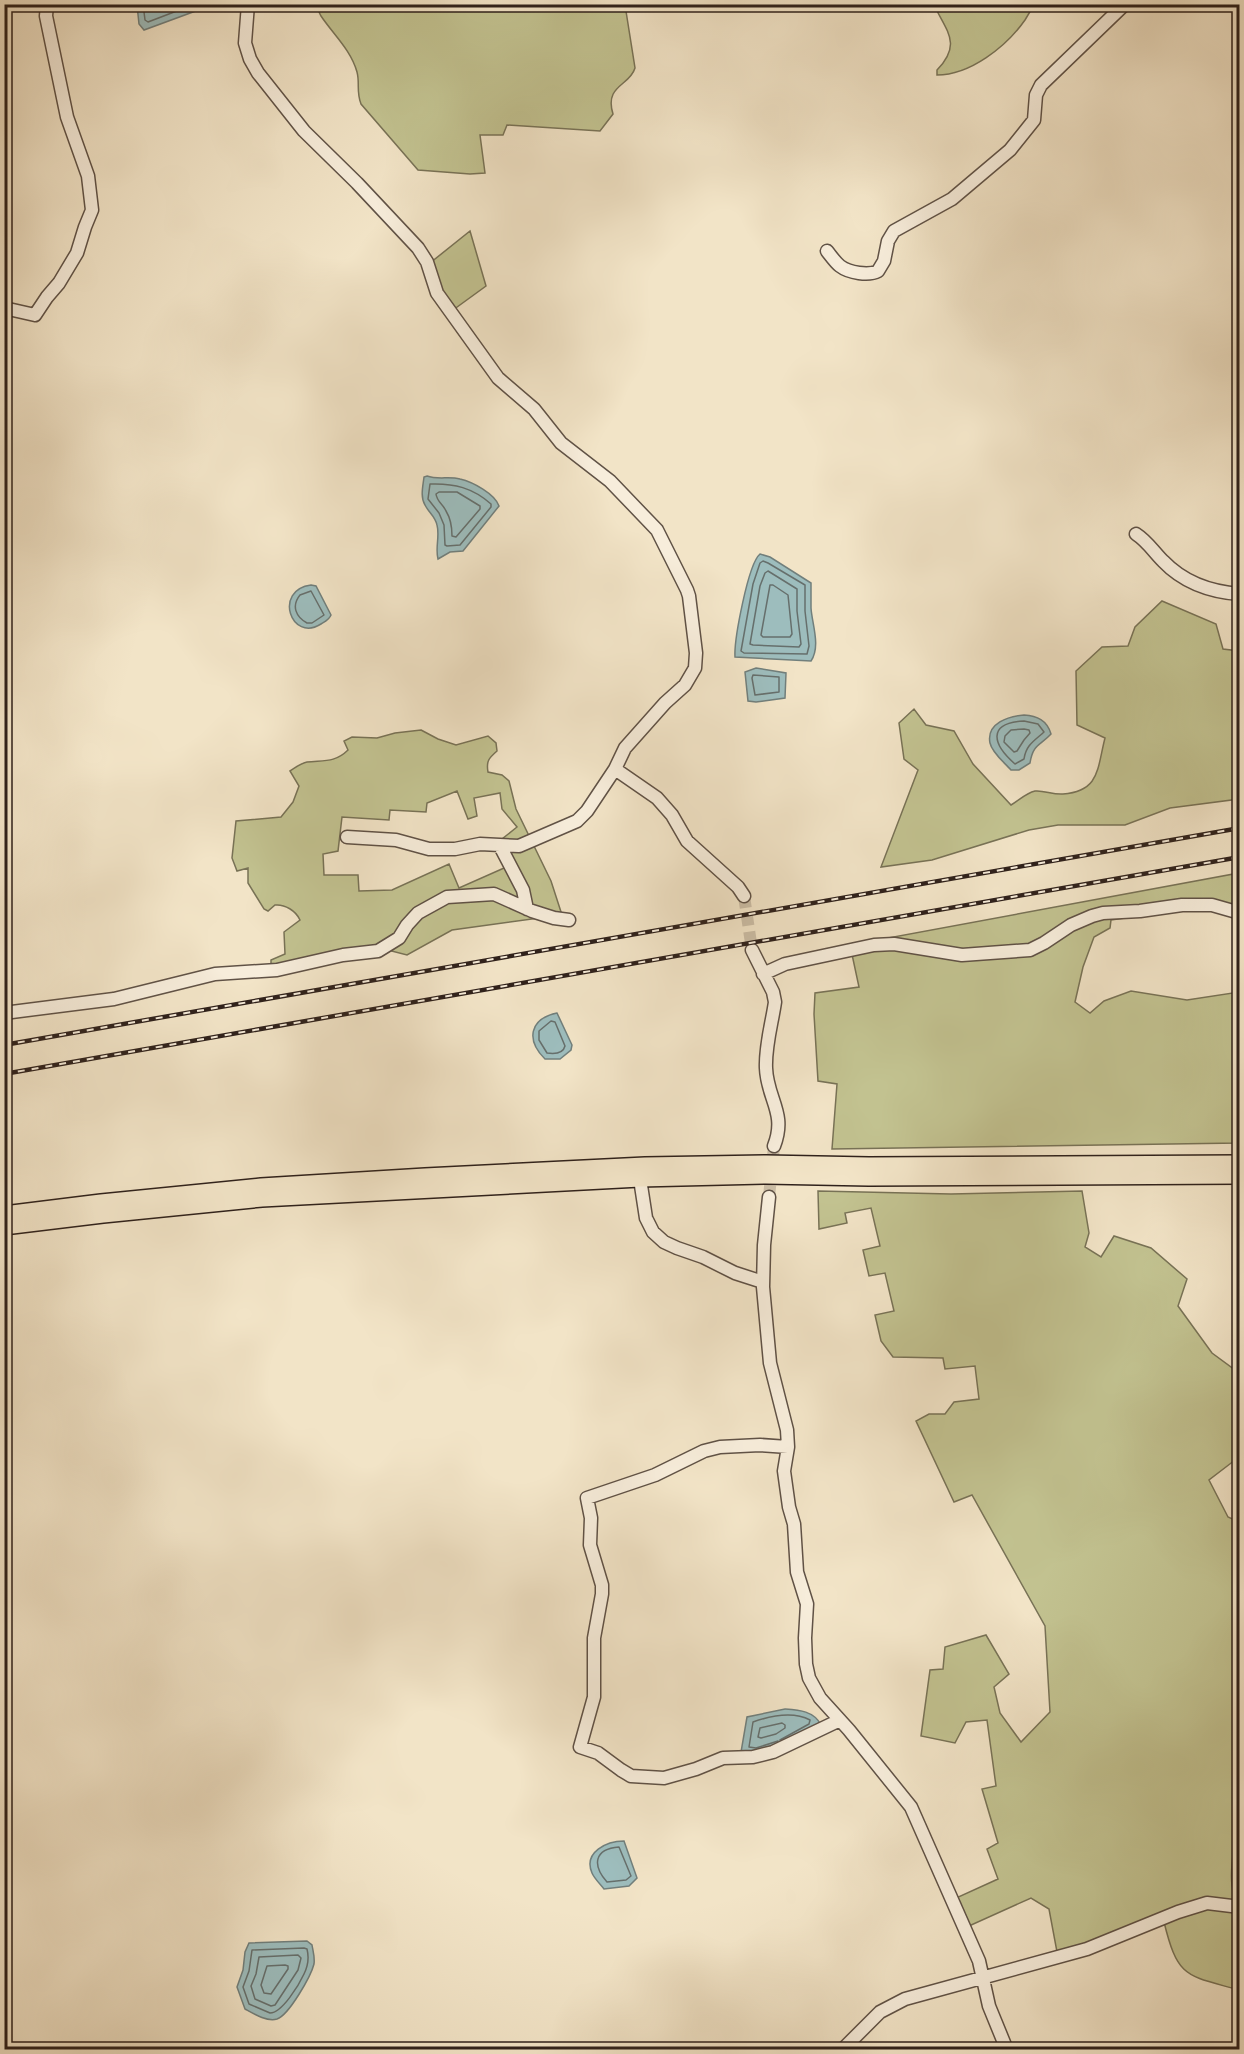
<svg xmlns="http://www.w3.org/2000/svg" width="1244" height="2054" font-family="'IM FELL Great Primer',serif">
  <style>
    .green { fill: #c2c290; stroke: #787256; stroke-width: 1.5; fill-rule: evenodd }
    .water { fill: #9dbdbd; stroke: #717f7c; stroke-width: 1.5 }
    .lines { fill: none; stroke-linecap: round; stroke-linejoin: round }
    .shore { stroke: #666f6c; stroke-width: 1.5 }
    .minor-tunnel { stroke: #cbbda5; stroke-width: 12; stroke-dasharray: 12 6; stroke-linecap: butt }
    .minor-casing { stroke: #605246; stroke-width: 15 }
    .major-casing { stroke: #2f211b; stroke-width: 18 }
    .minor { stroke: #f7eddb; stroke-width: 12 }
    .major { stroke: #f2e4c7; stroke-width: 15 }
    .rail-casing { stroke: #2f211b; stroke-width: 4.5 }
    .rail { stroke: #f7eddb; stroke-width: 2; stroke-dasharray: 7; stroke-linecap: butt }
  </style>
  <rect width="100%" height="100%" fill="#f2e4c7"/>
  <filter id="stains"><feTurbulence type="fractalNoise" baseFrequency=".00333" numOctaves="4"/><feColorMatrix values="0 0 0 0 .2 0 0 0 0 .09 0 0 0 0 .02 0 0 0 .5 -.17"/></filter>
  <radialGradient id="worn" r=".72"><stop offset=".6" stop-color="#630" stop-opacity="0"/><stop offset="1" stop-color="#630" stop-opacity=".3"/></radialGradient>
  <!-- green -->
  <path class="green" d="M321,4l304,1 10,63c-5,18 -31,17 -22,46l-13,17 -93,-6 -4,10h-23l5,38 -15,1 -52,-4 -57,-66c-5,-13 -1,-21 -4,-32 -6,-22 -24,-38 -36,-56l-2,-4z
    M934,5h100c-3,5 -6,10 -9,15 -19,27 -55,55 -88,55v-5c25,-26 10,-38 -3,-65z
    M470,231l16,55 -33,24 -17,-27 -6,-20z
    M1162,601l54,23 7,25 16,2v148l-69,9 -45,17h-67l-29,5 -97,30 -51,7 37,-97 -14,-11 -5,-36 15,-14 12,16 28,6 19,33 38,41c7,-4 15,-12 24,-14 9,-1 18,4 28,3 37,-3 34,-25 42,-56l-28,-13 -1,-54 26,-24 26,-1 7,-19z
    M421,730l17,9 18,6 32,-9 8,7 1,8c-8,7 -11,10 -9,21l14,3 7,6 7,28 35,72 11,34 -110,15 -45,25 -27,-7 -46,3 -43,13 -20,1v-5l14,-6 -1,-22 16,-12c-4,-9 -15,-16 -25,-15l-7,6 -4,-2 -16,-26v-15l-11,3 -5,-13 4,-37 45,-4 12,-15 6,-16 -9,-15c5,-3 11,-8 17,-9 16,-2 28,1 41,-12l-4,-9 8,-4 25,1 18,-5zM457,791l11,28 9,-3 -3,-18 26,-5 2,16 15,18 -15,12 11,25 -54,24 -10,-24 -57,26 -33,1 -1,-16h-34l-1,-21 15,-3 4,-34 47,3 1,-10 36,2 1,-9z
    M1239,873v44l-39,-10 -89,13 -1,8 -16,9 -11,30 -8,35 15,11 14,-12 27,-10 56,9 52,-8v151l-407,6 5,-65 -19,-3 -4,-67 1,-21 44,-6 -9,-42z
    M818,1191l133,3 131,-3 7,42 -4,14 16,10 13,-21 37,12 36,31 -9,27 34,47 27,20v84l-30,23 19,37 11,5 1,296c-5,21 -16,70 -1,87v85c-53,-15 -61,-11 -75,-68l-79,25 -28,5 -8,-43 -18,-11 -62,28 -13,-28 42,-19 -11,-30 11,-6 -16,-54 14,-3 -9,-66 -21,2 -11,21 -34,-7 9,-66 13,-1 2,-22 41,-12 23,39 -15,13 6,26 21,29 29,-30 -5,-86 -73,-131 -18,7 -38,-81 13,-7h16l9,-12 25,-3 -4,-33 -30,3 -2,-11 -50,-1 -12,-16 -6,-26 19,-4 -9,-38 -16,3 -6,-26 17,-4 -9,-38 -26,5 2,10 -28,6z"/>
  <!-- water -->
  <path class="water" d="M137,5v-1l75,1 -68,25 -5,-6z
    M427,476c11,4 22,0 33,3 13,3 35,15 39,27l-36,45 -13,1 -12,7c-3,-11 2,-23 -1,-34 -2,-9 -8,-12 -12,-20 -5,-8 -2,-19 -1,-28z
    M760,554l10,3 41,26c0,8 0,17 0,25 1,16 10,38 0,53l-76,-4c-1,-17 13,-93 25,-103z
    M311,585l5,1 15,29c-2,5 -5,6 -10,9 -30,19 -48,-34 -10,-39z
    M756,668l30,5 -1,25 -29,4 -8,-1 -3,-29z
    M1024,715c13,1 23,5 27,19 -11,12 -18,10 -21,29l-11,7h-8c-6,-7 -19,-17 -21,-27 -4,-20 19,-27 34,-28z
    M557,1013l15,32 -1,5 -11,9h-15c-19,-19 -16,-40 12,-46z
    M785,1709c14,1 29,2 36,16l-64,29 -16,-2 6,-35z
    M624,1841l13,37 -8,8 -25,3c-4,-5 -10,-11 -12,-16 -9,-21 15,-32 32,-32z
    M307,1941l5,4c1,6 3,12 2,19 -3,12 -25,51 -37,55 -10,3 -23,-5 -32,-10l-8,-22 6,-17 2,-18 4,-9z"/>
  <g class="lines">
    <!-- shore -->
    <path class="shore" d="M143,4l2,16 3,2 47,-18
      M430,484c24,-1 43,4 61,20v3l-31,38 -13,1 -2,-1 -1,-20 -5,-12 -11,-14z
      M439,492h18l23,14v3l-24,28 -4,-1c0,-9 -1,-17 -6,-25 -3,-7 -9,-9 -10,-17z
      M763,561l5,2 37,22v26l4,35 -2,8 -63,-1 -3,-2 12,-67 7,-21z
      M768,571l29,18v22l4,33 -2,3 -46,-2 -3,-1 10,-58 5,-13z
      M770,585h3l15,10 4,39 -2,3h-27l-2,-2z
      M311,591l13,24 -12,8h-5c-11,-6 -16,-17 -7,-28z
      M753,675l26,2v15l-24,3 -3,-17z
      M1024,721l14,3 6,8c-10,9 -18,13 -20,27l-9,5c-22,-19 -29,-41 9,-43z
      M1024,729l5,1 1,3 -6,7 -7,11 -3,1 -10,-10 1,-6 6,-6z
      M551,1021l4,1 10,24c-2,8 -11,8 -18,7l-8,-13v-9z
      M782,1723l3,2v3l-9,6 -15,4 -3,-1 2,-9z
      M778,1741l-22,7 -7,-1 4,-25c17,-6 40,-11 57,-2l-1,4 -29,16
      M619,1847l12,29 -5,4 -19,2c-15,-17 -13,-33 12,-35z
      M304,1948l3,1c2,8 1,17 -3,25 -5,11 -22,39 -34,39l-21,-9 -6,-17 6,-16 3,-21z
      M298,1955l3,3 -3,12 -23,35 -4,1 -16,-7 -4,-13 5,-12 3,-17z
      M285,1965l3,1v3l-17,25 -7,-1 -3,-8 6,-19z"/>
    <!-- minor-tunnel -->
    <path class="minor-tunnel" d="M744,896l8,54
      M769,1197l5,-51"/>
    <defs>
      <path id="minor" d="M248,4l-3,39 5,16 8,14 46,58 53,52 61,65 9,14 10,31 61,85 36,31 27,34 49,38 47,49 30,60 2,6 7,57 -1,15 -10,17 -20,18 -40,45 -10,21 42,29 15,17 15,26 51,46 6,9
        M827,251c4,5 8,11 13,15 9,7 29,10 38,5l6,-10 4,-20 6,-10 58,-32 58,-49 24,-30 2,-25 5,-10 84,-81
        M4,308l31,7 12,-18 12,-14 18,-30 8,-26 7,-17 -4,-34 -21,-59 -21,-101 1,-12
        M1136,534c11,7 18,18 27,27 20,21 48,31 77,33
        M347,837l49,3 33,9h26l25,-5 39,2 58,-25 10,-10 28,-42
        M500,846l23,44 4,19
        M752,950l21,42 2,10c-3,21 -10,44 -9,66 1,31 21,45 8,78
        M763,974l22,-10 89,-19 20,-1 68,11 68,-5 14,-7 27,-18 21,-9 11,-3 37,-2 42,-6h30l28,8
        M4,1013l110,-14 101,-25 62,-4 66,-15 35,-4 21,-13 8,-13 11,-12 29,-16 47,-3 38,17 22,7 15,2
        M640,1179l6,39 7,14 11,10 13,6 26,9 32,16 28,9
        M769,1197l-5,48 -1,42 7,76 17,67 1,17 -4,24 5,36 5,17 3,48 10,32 -2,34 1,26 3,14 11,20 29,32 62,77 68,154 10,45 18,44
        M788,1447l-28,-2 -40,2 -16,4 -49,24 -68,23 4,20 -1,27 12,40v9l-8,44v59l-14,50 18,6 23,17 10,6 33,2 32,-9 27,-11 30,-1 20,-5 67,-32
        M4,1977v4
        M842,2050l38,-38 25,-13 182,-50 91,-37 29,-9 33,4"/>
      <path id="major" d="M4,1214l97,-12 160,-16 164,-10 220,-11 121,-2 103,2 371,-2
        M4,1227l99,-12 159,-16 378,-20 126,-3 103,2 371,-2"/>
    </defs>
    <!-- minor casing -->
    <use href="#minor" class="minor-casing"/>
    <!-- major casing -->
    <use href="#major" class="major-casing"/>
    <!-- minor -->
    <use href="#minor" class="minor"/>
    <!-- major -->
    <use href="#major" class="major"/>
    <defs>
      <path id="rail" d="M4,1045l1236,-217
        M4,1074l1236,-217"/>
    </defs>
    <!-- rail casing -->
    <use href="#rail" class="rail-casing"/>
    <!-- rail -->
    <use href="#rail" class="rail"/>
  </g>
  <!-- margin -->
  <rect width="1244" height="2054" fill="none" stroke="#f2e4c7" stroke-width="24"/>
  <rect x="6" y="6" width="1232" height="2042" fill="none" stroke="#2f211b" stroke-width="3"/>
  <rect x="12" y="12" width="1220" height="2030" fill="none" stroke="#2f211b" stroke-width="1.5"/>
  <rect width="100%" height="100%" filter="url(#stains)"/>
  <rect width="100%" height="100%" fill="url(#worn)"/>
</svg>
